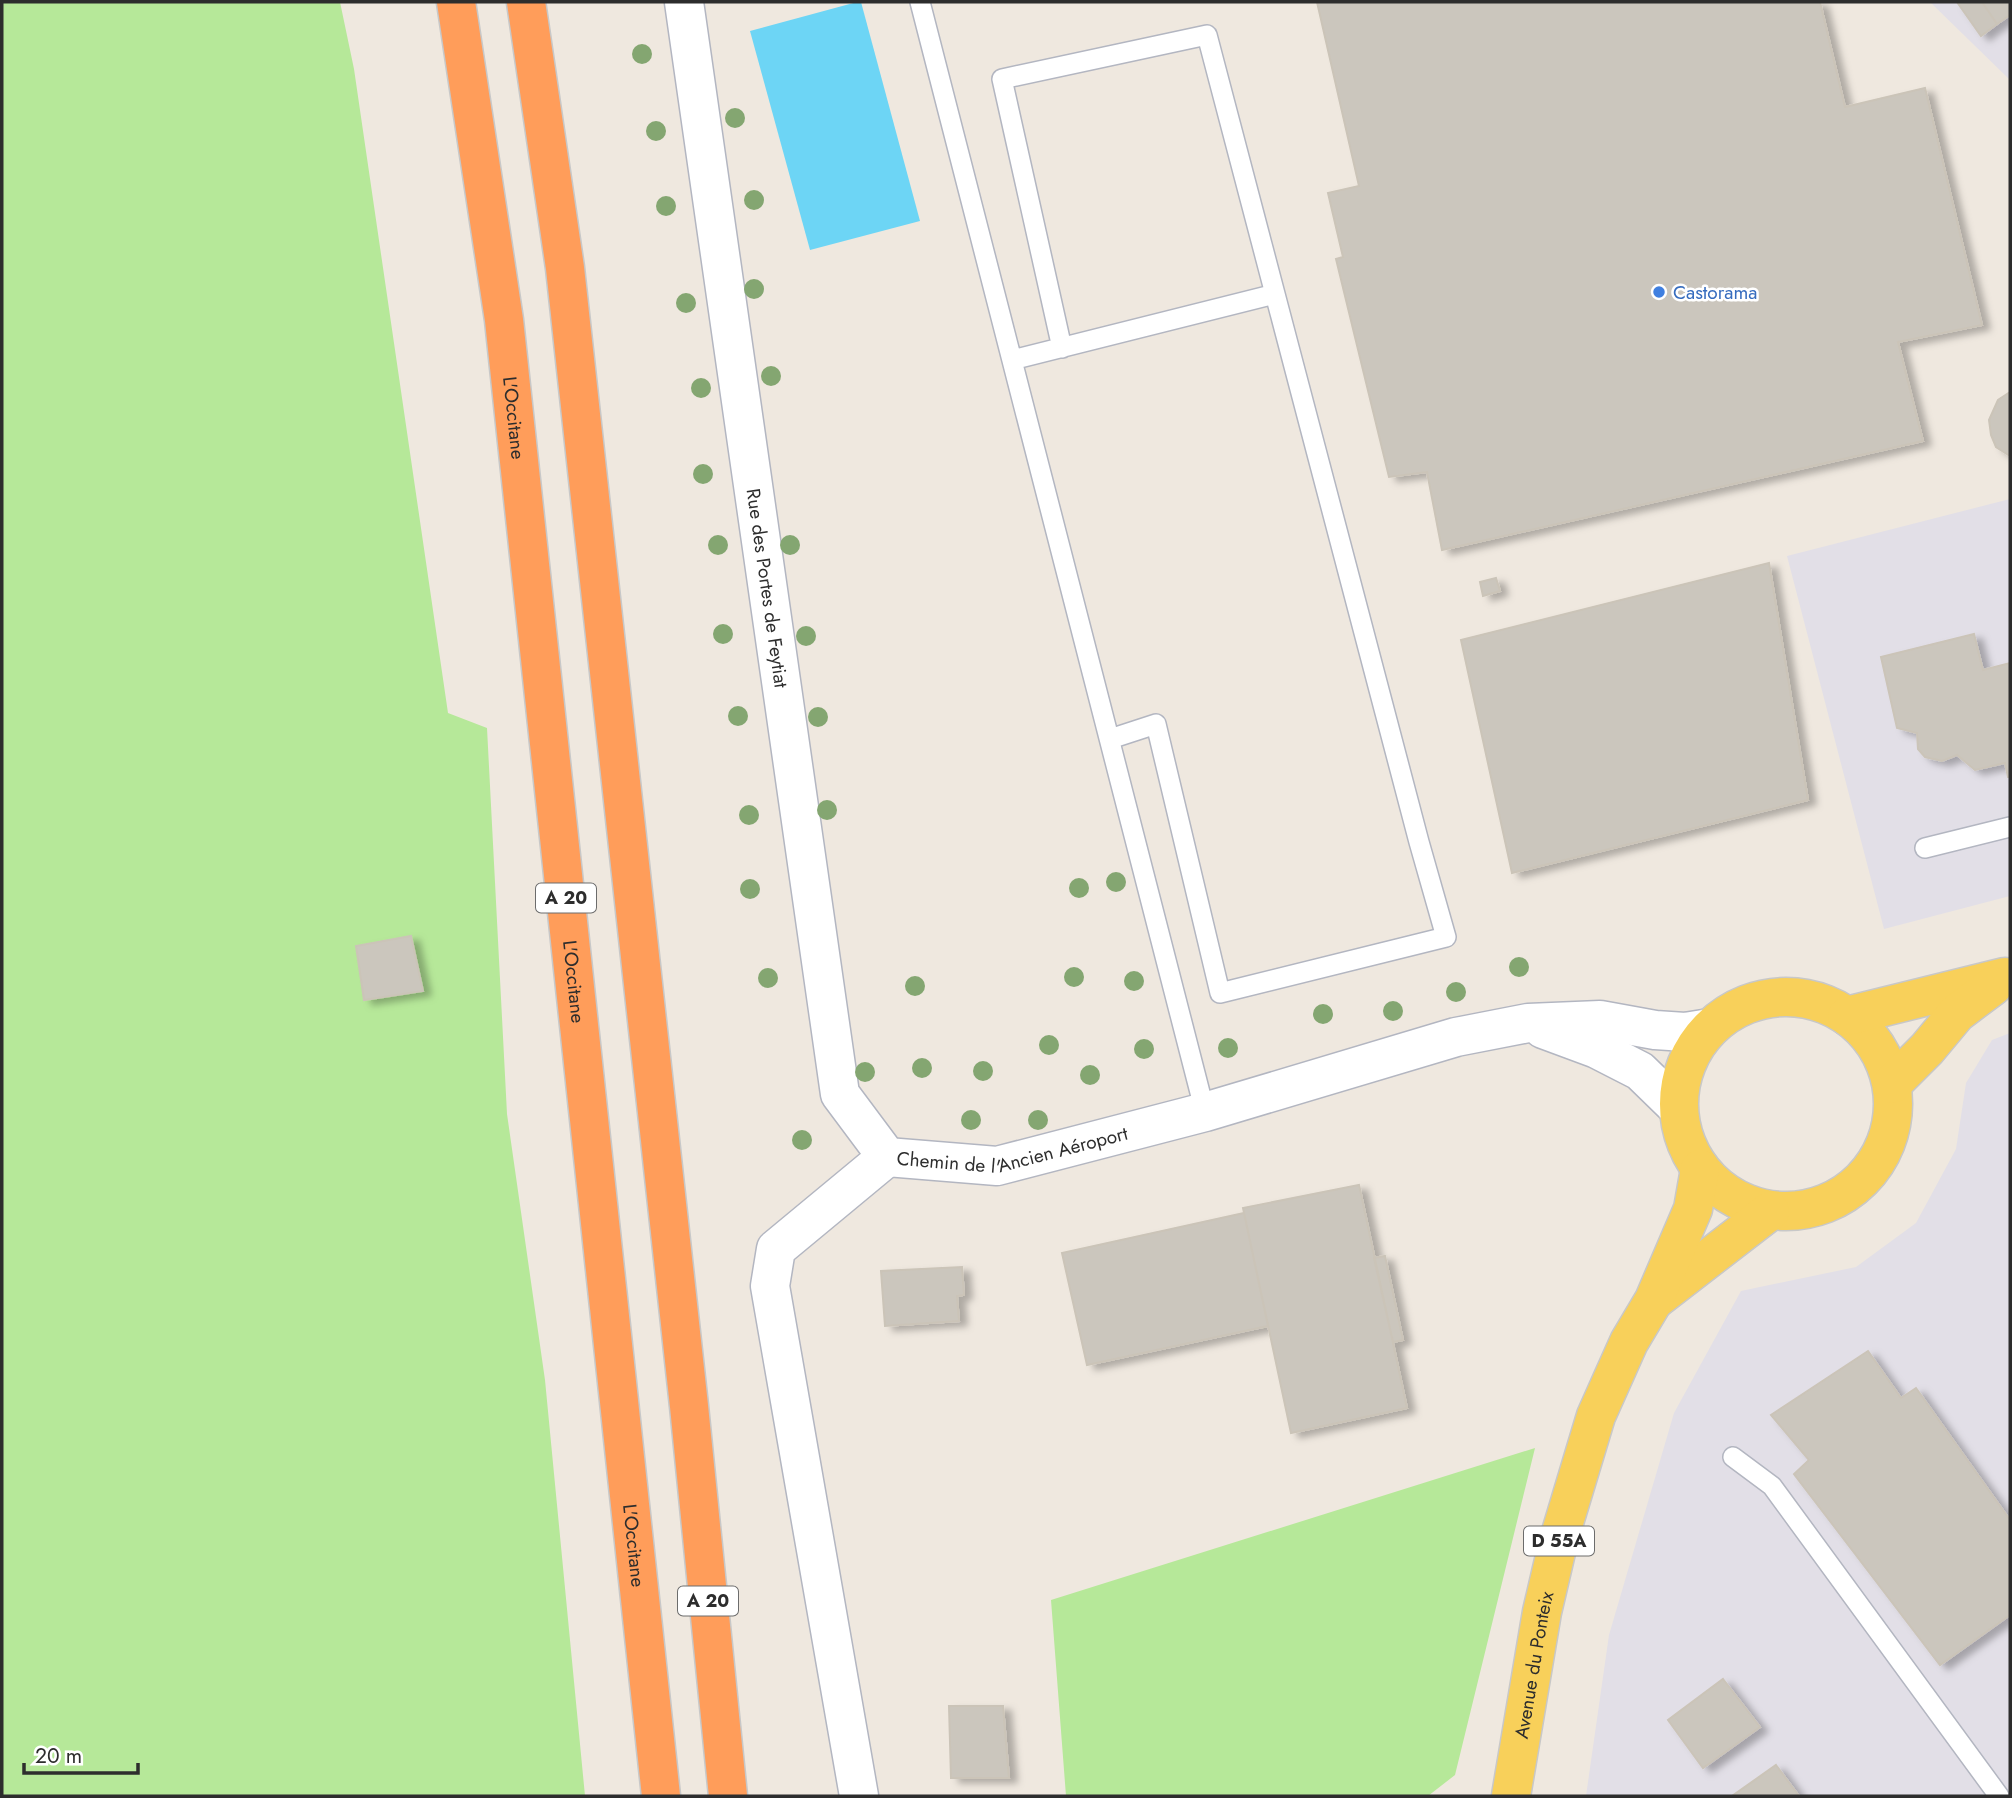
<svg xmlns="http://www.w3.org/2000/svg" width="2012" height="1798" font-family="Jost,sans-serif">
  <style>
    .industrial { fill: #e2dfe7 }
    .green { fill: #b6e899 }
    .water { fill: #6dd5f5 }
    .building { fill: #cbc6bd; stroke: #cbc4b8; stroke-width: 2; filter: url(#shadow) }
    .lines { fill: none; stroke-linecap: round; stroke-linejoin: round }
    .service-casing { stroke: #b3b6c1; stroke-width: 22 }
    .minor-casing { stroke: #b3b6c1; stroke-width: 41 }
    .tertiary-casing { stroke: #b3b6c1; stroke-width: 41 }
    .primary-casing { stroke: #c8c8c8; stroke-width: 41 }
    .motorway-casing { stroke: #c8c8c8; stroke-width: 41 }
    .service { stroke: #fff; stroke-width: 19 }
    .minor { stroke: #fff; stroke-width: 38 }
    .tertiary { stroke: #fff; stroke-width: 38 }
    .primary { stroke: #f8d05a; stroke-width: 38 }
    .motorway { stroke: #ff9d5a; stroke-width: 38 }
    .tree { fill: #84a671 }
    .shop-dot { fill: #3f7fe0; stroke: #fff; stroke-width: 2.5 }
    .labels { text-anchor: middle; stroke-width: 5; stroke-linejoin: round; paint-order: stroke }
    .shield { fill: #fff; stroke: #6c6c6c; stroke-width: 2 }
    .shield-label { font-size: 18px; font-weight: bold; fill: #2d2d2d }
    .shop-label { font-size: 19px; fill: #366cbe; stroke: #fff; text-anchor: start }
    .street-label { font-size: 19px; fill: #2d2d2d; stroke: #fff }
  </style>
  <defs>
    <filter id="shadow"><feDropShadow dx="8" dy="4.5" stdDeviation="3.5" flood-color="#0004"/></filter>
  </defs>
  <rect width="100%" height="100%" fill="#efe8df"/>
  <!-- industrial -->
  <path class="industrial" d="M1930,2h80v78z
    M2010,499v397l-126,33 -97,-373z
    M2010,1033v763h-424l23,-161 65,-222 67,-122 115,-24 60,-44 40,-74 10,-66 26,-43z"/>
  <!-- green -->
  <path class="green" d="M2,2h338l14,67 94,644 39,15 20,386 38,266 40,416h-583z
    M1535,1448l-80,327 -27,21h-362l-15,-196z"/>
  <!-- water -->
  <path class="water" d="M857,2h4l59,219 -110,29 -60,-219z"/>
  <!-- building -->
  <path class="building" d="M1317,2h503l25,105 80,-19 57,237 -84,17 25,99 -481,109 -15,-78 -38,5 -53,-218 7,-2 -15,-64 31,-7z
    M1957,2h25l15,22 -16,12z
    M1982,2h28v13l-13,9z
    M2010,392v64l-14,-9 -5,-12 -2,-15 9,-20z
    M1769,563l39,237 -296,73 -51,-233z
    M1496,578l4,13 -17,5 -3,-14z
    M1974,634l9,36 27,-7v114h-2l-3,-14 -30,7 -18,-15 -15,6 -17,-4 -7,-8 -1,-16 -20,-5 -16,-71z
    M411,936l12,55 -59,9 -8,-54z
    M1359,1185l48,223 -116,25 -48,-225z
    M1244,1213l24,113 -181,39 -25,-112z
    M1385,1256l18,84 -10,2 -19,-84z
    M962,1267l2,28 -7,1 2,25 -74,5 -4,-55z
    M1868,1351l33,47 15,-10 94,132v95l-70,50 -146,-191 15,-14 -38,-45z
    M1723,1679l37,48 -57,41 -35,-48z
    M949,1706h54l6,72h-58z
    M1776,1765l23,31h-67z"/>
  <g class="lines">
    <defs>
      <path id="service" d="M920,2l285,1110
        M1062,348l-60,-269 205,-44 68,259
        M1012,360l263,-66 144,548 27,95 -226,56 -64,-269 -46,15
        M1925,848l85,-21
        M1733,1457l39,29 227,310"/>
      <path id="minor" d="M859,1796l-89,-510 6,-37 111,-92"/>
      <g id="tertiary">
        <path id="s1" d="M684,2l156,1092 47,63 110,9 208,-54 251,-75 72,-14 72,-3 55,10 30,2 25,-4"/>
        <path d="M1543,1029l54,20 43,22 38,37"/>
      </g>
      <g id="primary">
        <circle cx="1786" cy="1104" r="107"/>
        <path d="M1847,1016l158,-39"/>
        <path d="M1892,1084l35,-35 30,-36 36,-27"/>
        <path d="M1656,1299l114,-88"/>
        <path id="s2" d="M1511,1796l31,-184 17,-73 37,-123 33,-74 25,-42 39,-91 7,-40"/>
      </g>
      <g id="motorway">
        <path id="s3" d="M456,2l48,318 157,1476"/>
        <path d="M526,2l39,266 124,1138 39,390"/>
      </g>
    </defs>
    <!-- service casing -->
    <use href="#service" class="service-casing"/>
    <!-- minor casing -->
    <use href="#minor" class="minor-casing"/>
    <!-- tertiary casing -->
    <use href="#tertiary" class="tertiary-casing"/>
    <!-- primary casing -->
    <use href="#primary" class="primary-casing"/>
    <!-- motorway casing -->
    <use href="#motorway" class="motorway-casing"/>
    <!-- service -->
    <use href="#service" class="service"/>
    <!-- minor -->
    <use href="#minor" class="minor"/>
    <!-- tertiary -->
    <use href="#tertiary" class="tertiary"/>
    <!-- primary -->
    <use href="#primary" class="primary"/>
    <!-- motorway -->
    <use href="#motorway" class="motorway"/>
  </g>
  <!-- trees -->
  <g class="tree">
    <circle cx="642" cy="54" r="10"/>
    <circle cx="735" cy="118" r="10"/>
    <circle cx="656" cy="131" r="10"/>
    <circle cx="754" cy="200" r="10"/>
    <circle cx="666" cy="206" r="10"/>
    <circle cx="754" cy="289" r="10"/>
    <circle cx="686" cy="303" r="10"/>
    <circle cx="771" cy="376" r="10"/>
    <circle cx="701" cy="388" r="10"/>
    <circle cx="703" cy="474" r="10"/>
    <circle cx="718" cy="545" r="10"/>
    <circle cx="790" cy="545" r="10"/>
    <circle cx="723" cy="634" r="10"/>
    <circle cx="806" cy="636" r="10"/>
    <circle cx="738" cy="716" r="10"/>
    <circle cx="818" cy="717" r="10"/>
    <circle cx="827" cy="810" r="10"/>
    <circle cx="749" cy="815" r="10"/>
    <circle cx="1116" cy="882" r="10"/>
    <circle cx="1079" cy="888" r="10"/>
    <circle cx="750" cy="889" r="10"/>
    <circle cx="1519" cy="967" r="10"/>
    <circle cx="1074" cy="977" r="10"/>
    <circle cx="768" cy="978" r="10"/>
    <circle cx="1134" cy="981" r="10"/>
    <circle cx="915" cy="986" r="10"/>
    <circle cx="1456" cy="992" r="10"/>
    <circle cx="1393" cy="1011" r="10"/>
    <circle cx="1323" cy="1014" r="10"/>
    <circle cx="1049" cy="1045" r="10"/>
    <circle cx="1228" cy="1048" r="10"/>
    <circle cx="1144" cy="1049" r="10"/>
    <circle cx="922" cy="1068" r="10"/>
    <circle cx="983" cy="1071" r="10"/>
    <circle cx="865" cy="1072" r="10"/>
    <circle cx="1090" cy="1075" r="10"/>
    <circle cx="971" cy="1120" r="10"/>
    <circle cx="1038" cy="1120" r="10"/>
    <circle cx="802" cy="1140" r="10"/>
  </g>
  <!-- markers -->
  <circle class="shop-dot" cx="1659" cy="292" r="7"/>
  <g class="labels">
    <!-- shield labels -->
    <g class="shield">
      <rect x="536" y="883.5" width="60" height="29" rx="5"/>
      <rect x="1524" y="1526.5" width="70" height="29" rx="5"/>
      <rect x="678" y="1586.5" width="60" height="29" rx="5"/>
    </g>
    <g class="shield-label">
      <text x="566" y="904">A 20</text>
      <text x="1559" y="1547">D 55A</text>
      <text x="708" y="1607">A 20</text>
    </g>
    <!-- shop labels -->
    <g class="shop-label">
      <text x="1673" y="299">Castorama</text>
    </g>
    <!-- street labels -->
    <g class="street-label">
      <text dy="7" stroke="none"><textPath href="#s3" startOffset="420">L'Occitane</textPath></text>
      <text dy="7" stroke="none"><textPath href="#s1" startOffset="592">Rue des Portes de Feytiat</textPath></text>
      <text dy="7" stroke="none"><textPath href="#s3" startOffset="987">L'Occitane</textPath></text>
      <text dy="7" stroke="none"><textPath href="#s1" startOffset="1309">Chemin de l'Ancien Aéroport</textPath></text>
      <text dy="7" stroke="none"><textPath href="#s3" startOffset="1554">L'Occitane</textPath></text>
      <text dy="7" stroke="none"><textPath href="#s2" startOffset="133">Avenue du Ponteix</textPath></text>
    </g>
  </g>
  <!-- border -->
  <rect width="2012" height="1798" fill="none" stroke="#2d2d2d" stroke-width="7"/>
  <!-- scale -->
  <path d="M24 1763v10h114v-10" fill="none" stroke="#2d2d2d" stroke-width="3.5"/>
  <text x="35" y="1763" font-size="21" fill="#2d2d2d" stroke="#ffffff" stroke-width="5" paint-order="stroke">20 m</text>
</svg>
